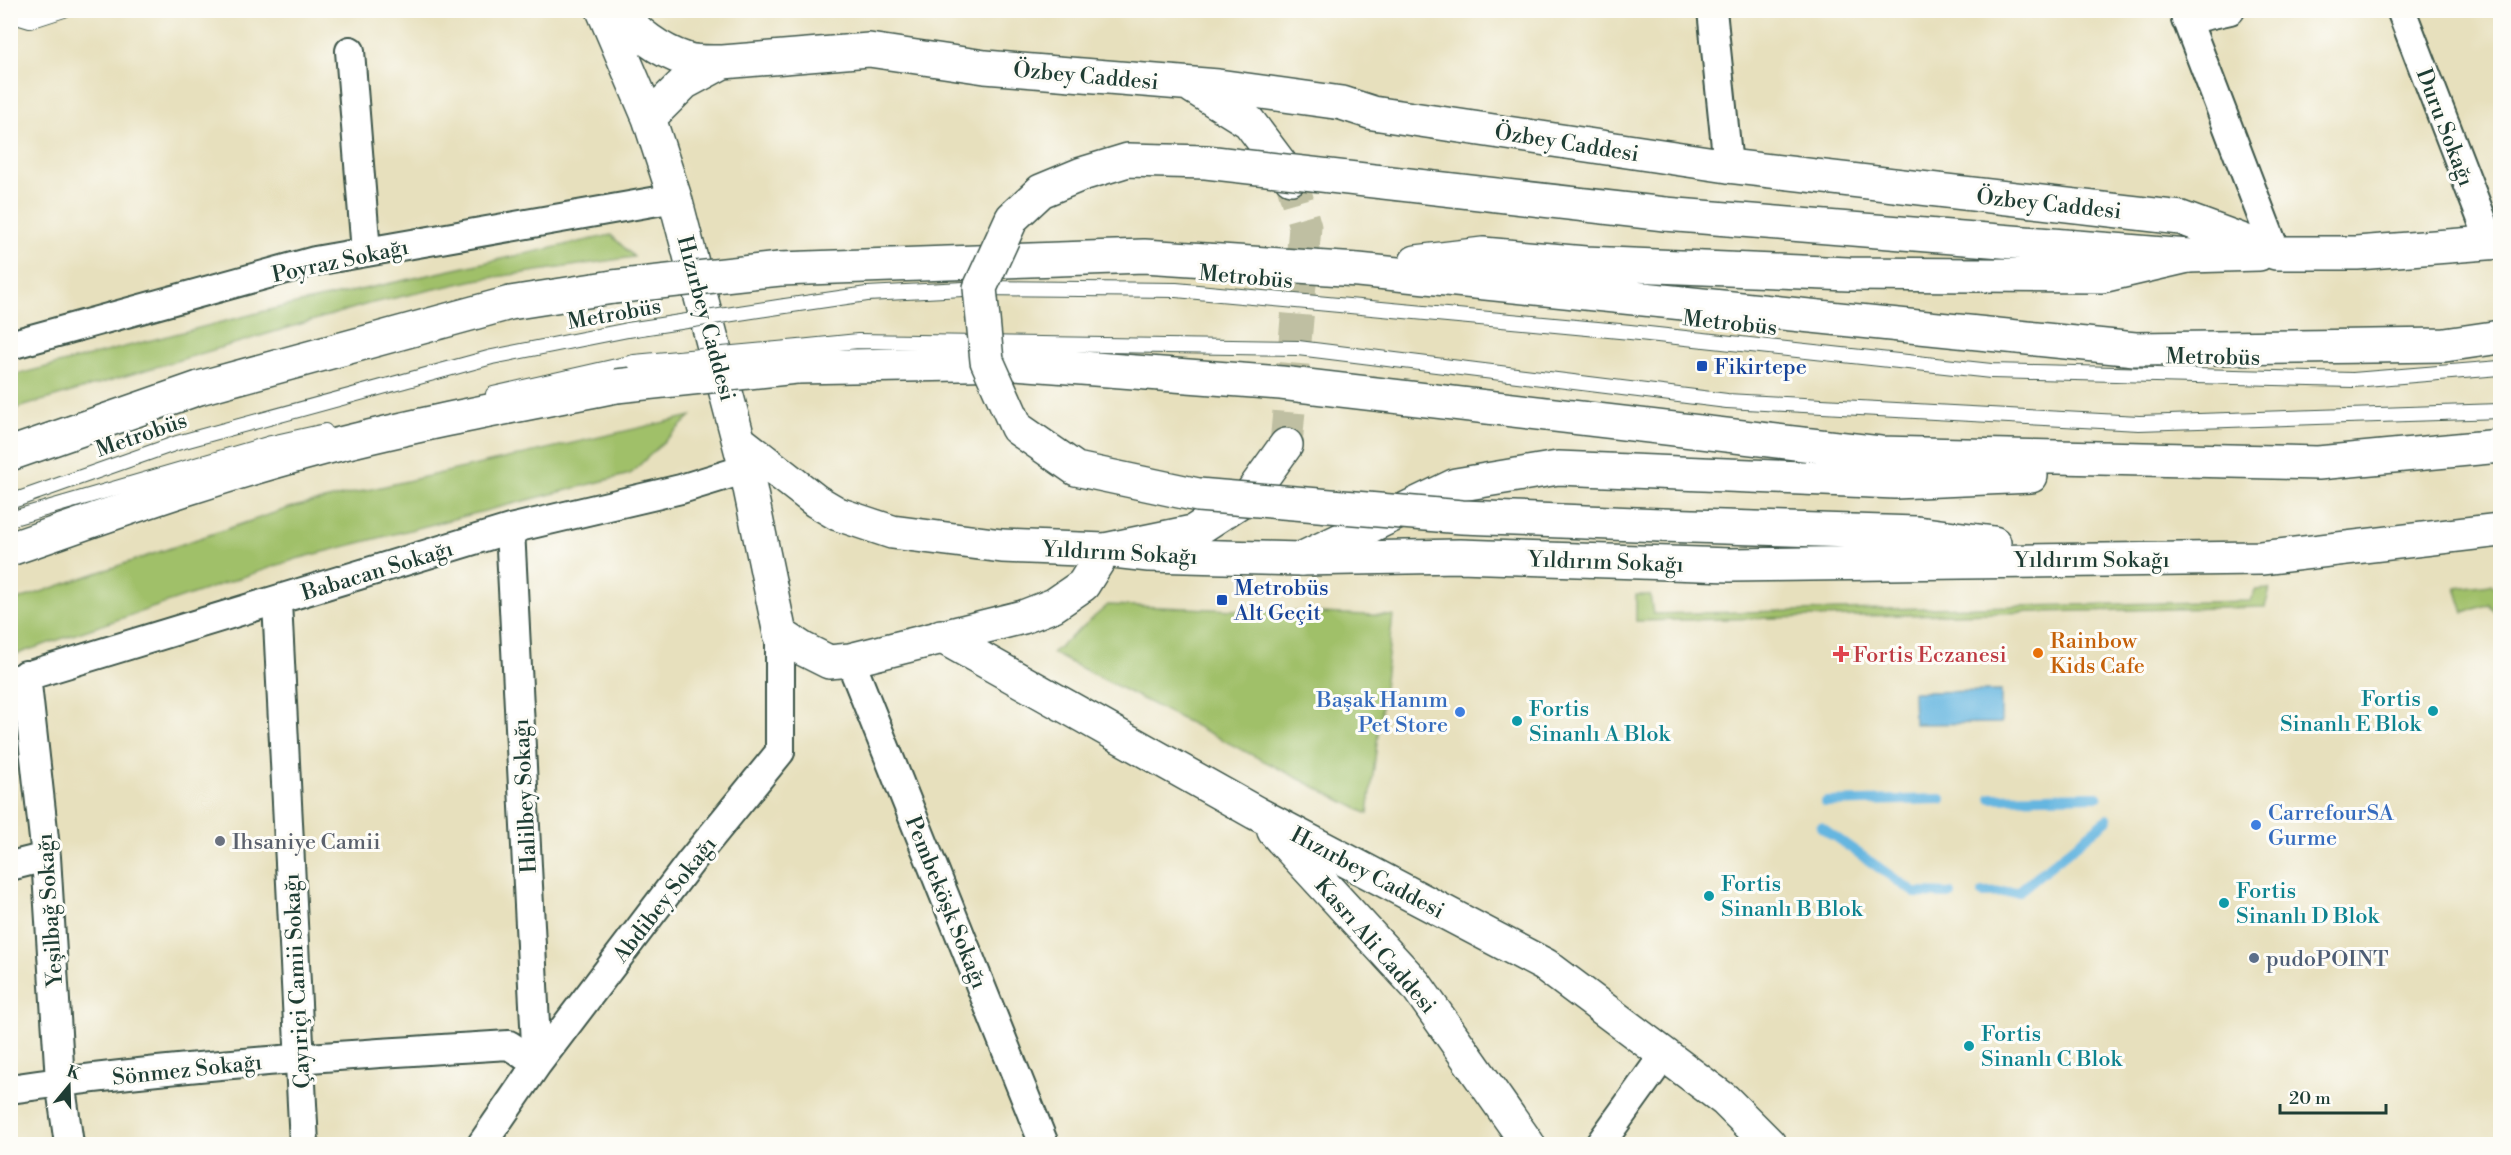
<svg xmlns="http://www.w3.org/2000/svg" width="2511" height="1155" font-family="'Libre Bodoni',serif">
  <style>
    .green { fill: #a0c069; stroke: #607e4e; stroke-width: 1.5 }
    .water { fill: #65b6e0; stroke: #427a8a; stroke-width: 1.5 }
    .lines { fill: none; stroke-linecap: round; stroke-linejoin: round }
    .stream { stroke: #65b6e0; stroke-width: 10 }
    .secondary-tunnel { stroke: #bfbfa2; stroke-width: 33; stroke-dasharray: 33 16; stroke-linecap: butt }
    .service-casing { stroke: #3d5549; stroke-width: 16 }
    .minor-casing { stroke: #3d5549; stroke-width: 32 }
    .tertiary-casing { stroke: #3d5549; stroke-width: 36 }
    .secondary-casing { stroke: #3d5549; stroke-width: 36 }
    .trunk-casing { stroke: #3d5549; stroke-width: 36 }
    .service { stroke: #fff; stroke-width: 14 }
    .minor { stroke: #fff; stroke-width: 28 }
    .tertiary { stroke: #fff; stroke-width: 33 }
    .secondary { stroke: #fff; stroke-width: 33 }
    .trunk { stroke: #fff; stroke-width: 33 }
    .service-bridge-casing { stroke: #3d5549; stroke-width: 16; stroke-linecap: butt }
    .secondary-bridge-casing { stroke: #3d5549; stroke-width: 36; stroke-linecap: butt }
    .trunk-bridge-casing { stroke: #3d5549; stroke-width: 36; stroke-linecap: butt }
    .service-bridge { stroke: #fff; stroke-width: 14 }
    .secondary-bridge { stroke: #fff; stroke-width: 33 }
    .trunk-bridge { stroke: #fff; stroke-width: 33 }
    .transit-dot { fill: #1a4fb4; stroke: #fdfcf7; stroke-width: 2 }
    .food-dot { fill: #e8710a; stroke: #fdfcf7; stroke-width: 2 }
    .health-dot { fill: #e0444e; stroke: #fdfcf7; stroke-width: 2 }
    .culture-dot { fill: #0f9aa8; stroke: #fdfcf7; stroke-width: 2 }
    .shop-dot { fill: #3f7fe0; stroke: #fdfcf7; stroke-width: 2 }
    .worship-dot { fill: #6b7280; stroke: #fdfcf7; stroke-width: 2 }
    .service-dot { fill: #5c6f8a; stroke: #fdfcf7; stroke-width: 2 }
    .labels { text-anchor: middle; stroke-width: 6; stroke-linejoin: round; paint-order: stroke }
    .street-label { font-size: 22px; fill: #1f3d34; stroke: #fdfcf7 }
    .transit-label { font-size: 22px; fill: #164399; stroke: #fdfcf7; text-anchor: start }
    .food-label { font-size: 22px; fill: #c56008; stroke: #fdfcf7; text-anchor: start }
    .health-label { font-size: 22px; fill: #be3a42; stroke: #fdfcf7; text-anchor: start }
    .culture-label { font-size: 22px; fill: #0d838f; stroke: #fdfcf7; text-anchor: start }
    .shop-label { font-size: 22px; fill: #366cbe; stroke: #fdfcf7; text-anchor: end }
    .worship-label { font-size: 22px; fill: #5b616d; stroke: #fdfcf7; text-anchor: start }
    .service-label { font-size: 22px; fill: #4e5e75; stroke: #fdfcf7; text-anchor: start }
  </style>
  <rect width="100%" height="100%" fill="#fdfcf7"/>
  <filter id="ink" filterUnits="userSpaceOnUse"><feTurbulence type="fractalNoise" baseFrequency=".0167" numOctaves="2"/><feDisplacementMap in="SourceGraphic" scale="12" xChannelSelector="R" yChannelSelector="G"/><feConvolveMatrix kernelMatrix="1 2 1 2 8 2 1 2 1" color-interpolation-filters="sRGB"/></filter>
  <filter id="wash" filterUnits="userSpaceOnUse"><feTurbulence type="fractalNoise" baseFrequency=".008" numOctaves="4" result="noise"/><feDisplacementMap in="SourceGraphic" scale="24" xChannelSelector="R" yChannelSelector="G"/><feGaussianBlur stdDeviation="1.35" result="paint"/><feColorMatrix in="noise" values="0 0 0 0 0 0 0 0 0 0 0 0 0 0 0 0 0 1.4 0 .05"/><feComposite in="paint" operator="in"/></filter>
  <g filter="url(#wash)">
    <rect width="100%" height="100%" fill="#e7e0bd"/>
    <!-- green -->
    <path class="green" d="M611,235l23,22 -159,23 -107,24 -357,106v-34l262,-67z
      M691,416l-61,58 -334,85 -285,97v-54l278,-94z
      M2491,584l9,8v27l-11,-15 -25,9 -8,-25z
      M2270,589l-5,18 -629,14v-26h14l3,19 598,-13 4,-11z
      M1108,605l285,11 -25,198 -316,-161z"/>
    <!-- water -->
    <path class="water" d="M2001,691v32l-87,1 -1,-32z"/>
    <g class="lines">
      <!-- stream -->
      <path class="stream" d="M1991,798l107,-2
        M1826,802l115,-3
        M1821,827l94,66 36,1
        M1983,893l35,-1 90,-73"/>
    </g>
  </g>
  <g filter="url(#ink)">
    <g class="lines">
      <!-- secondary-tunnel -->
      <path class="secondary-tunnel" d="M1286,445l19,-218 -14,-49"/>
      <defs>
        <path id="service" d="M10,15l20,6 34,-11
          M785,306l82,-12 116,-6 193,2 454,42 361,39 362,9 147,-12
          M799,347l59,-6 440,7 429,53 412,22 361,-12
          M493,394l141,-32
          M10,502l167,-59 315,-86 136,-27
          M10,519l261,-76 54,-12"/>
        <path id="minor" d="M1712,10l16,156
          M2183,10l93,243
          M2401,10l90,233
          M2186,20l44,-10
          M350,51l16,201
          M10,345l305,-84 360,-63
          M510,529l27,535
          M277,602l27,542
          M850,660l194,484
          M26,675l20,182 14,224 9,63
          M10,681l500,-152 171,-40 65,-20
          M10,866l36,-9
          M10,1089c166,-24 332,-34 499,-44l28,19
          M482,1144l55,-80 155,-204 88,-108v-118
          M1600,1144l64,-89"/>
        <path id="tertiary" d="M941,636l315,177 289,152 180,135 44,44
          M1274,831l142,154 112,159"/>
        <path id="secondary" d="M603,10l46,108 26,80 71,271 34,165 23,15 26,13 21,-2 173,-43 31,-12 29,-20 22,-35 88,-18 57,-37 36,-50
          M622,10c9,22 41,42 63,49 11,4 27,3 38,3
          M1193,87l56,35 42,56
          M649,118l35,-35 39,-21 146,-12 116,17 233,19 124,17 31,10 355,53 453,52 95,35h81l143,-11
          M1665,214l523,42 71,-2
          M739,441l77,60 22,13 54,18 110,14 103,4 44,5 152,4 159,-3 270,9 531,-7 239,-28
          M1661,525l256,8 77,10"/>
        <path id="trunk" d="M1416,262l67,-8 102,9 264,11 253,2 86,-20
          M780,269l364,-13 214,14 777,79 310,-4 55,-8
          M796,367l219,-4 266,20 599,70 438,10 182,-17
          M10,454l189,-66 311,-85 103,-16
          M10,549c99,-34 198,-70 299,-97 101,-27 205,-46 307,-66
          M1301,559l155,-74 102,-17 337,14 136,-6"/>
      </defs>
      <!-- service casing -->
      <use href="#service" class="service-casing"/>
      <!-- minor casing -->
      <use href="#minor" class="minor-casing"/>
      <!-- tertiary casing -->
      <use href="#tertiary" class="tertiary-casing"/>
      <!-- secondary casing -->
      <use href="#secondary" class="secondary-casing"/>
      <!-- trunk casing -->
      <use href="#trunk" class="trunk-casing"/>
      <!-- service -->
      <use href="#service" class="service"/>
      <!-- minor -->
      <use href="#minor" class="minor"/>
      <!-- tertiary -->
      <use href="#tertiary" class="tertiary"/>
      <!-- secondary -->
      <use href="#secondary" class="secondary"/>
      <!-- trunk -->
      <use href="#trunk" class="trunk"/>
      <defs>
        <path id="service-bridge" d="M628,330l157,-24
          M634,362l165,-15"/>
        <path id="secondary-bridge" d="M1661,525l-199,-8 -264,-22 -122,-26 -59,-41 -30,-67 -7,-73 32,-70 29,-27 41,-17 46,-14 78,2 459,52"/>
        <path id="trunk-bridge" d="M613,287l167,-18
          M616,386l180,-19"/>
      </defs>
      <!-- service-bridge casing -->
      <use href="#service-bridge" class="service-bridge-casing"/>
      <!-- secondary-bridge casing -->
      <use href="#secondary-bridge" class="secondary-bridge-casing"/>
      <!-- trunk-bridge casing -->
      <use href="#trunk-bridge" class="trunk-bridge-casing"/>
      <!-- service-bridge -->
      <use href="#service-bridge" class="service-bridge"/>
      <!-- secondary-bridge -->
      <use href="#secondary-bridge" class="secondary-bridge"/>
      <!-- trunk-bridge -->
      <use href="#trunk-bridge" class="trunk-bridge"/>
    </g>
  </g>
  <!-- markers -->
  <g class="transit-dot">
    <rect x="1696" y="360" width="12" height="12" rx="3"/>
    <rect x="1216" y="594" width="12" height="12" rx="3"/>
  </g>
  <circle class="food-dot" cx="2038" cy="653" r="6"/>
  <path class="health-dot" d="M1838 645h6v6h6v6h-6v6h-6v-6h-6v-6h6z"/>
  <g class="culture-dot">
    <circle cx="2433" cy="711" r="6"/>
    <circle cx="1517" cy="721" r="6"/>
    <circle cx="1709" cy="896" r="6"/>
    <circle cx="2224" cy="903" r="6"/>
    <circle cx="1969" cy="1046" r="6"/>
  </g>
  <g class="shop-dot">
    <circle cx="1460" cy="712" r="6"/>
    <circle cx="2256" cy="825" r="6"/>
  </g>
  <circle class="worship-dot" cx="220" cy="841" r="6"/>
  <circle class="service-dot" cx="2254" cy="958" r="6"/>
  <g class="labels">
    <!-- street labels -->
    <g class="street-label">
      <text transform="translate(1086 75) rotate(5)" y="8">Özbey Caddesi</text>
      <text transform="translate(2446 127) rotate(69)" y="8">Duru Sokağı</text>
      <text transform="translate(1567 142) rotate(9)" y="8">Özbey Caddesi</text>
      <text transform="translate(2049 203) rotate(6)" y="8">Özbey Caddesi</text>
      <text transform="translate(340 260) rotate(-12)" y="8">Poyraz Sokağı</text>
      <text transform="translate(1246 276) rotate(5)" y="8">Metrobüs</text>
      <text transform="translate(614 313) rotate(-10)" y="8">Metrobüs</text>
      <text transform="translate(707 318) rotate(75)" y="8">Hızırbey Caddesi</text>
      <text transform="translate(1730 322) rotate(6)" y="8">Metrobüs</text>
      <text transform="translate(2213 356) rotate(1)" y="8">Metrobüs</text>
      <text transform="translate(141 434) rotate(-19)" y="8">Metrobüs</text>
      <text transform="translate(1120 552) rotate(3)" y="8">Yıldırım Sokağı</text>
      <text x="2092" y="567">Yıldırım Sokağı</text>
      <text transform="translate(1606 561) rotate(2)" y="8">Yıldırım Sokağı</text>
      <text transform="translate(377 570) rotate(-17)" y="8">Babacan Sokağı</text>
      <text transform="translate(524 796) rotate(-93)" y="8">Halilbey Sokağı</text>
      <text transform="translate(1368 872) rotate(28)" y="8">Hızırbey Caddesi</text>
      <text transform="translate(664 899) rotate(-52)" y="8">Abdibey Sokağı</text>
      <text transform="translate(947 902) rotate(68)" y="8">Pembeköşk Sokağı</text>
      <text transform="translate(49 910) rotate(-94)" y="8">Yeşilbağ Sokağı</text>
      <text transform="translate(1376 945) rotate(49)" y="8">Kasrı Ali Caddesi</text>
      <text transform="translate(296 981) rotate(-93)" y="8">Çayıriçi Camii Sokağı</text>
      <text transform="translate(187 1069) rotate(-6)" y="8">Sönmez Sokağı</text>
    </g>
    <!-- transit labels -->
    <g class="transit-label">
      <text x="1714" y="374">Fikirtepe</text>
      <text x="1234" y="595">Metrobüs<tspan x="1234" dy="25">Alt Geçit</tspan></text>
    </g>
    <!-- food labels -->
    <g class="food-label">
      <text x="2050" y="648">Rainbow<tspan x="2050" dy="25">Kids Cafe</tspan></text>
    </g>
    <!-- health labels -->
    <g class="health-label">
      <text x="1853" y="662">Fortis Eczanesi</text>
    </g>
    <!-- culture labels -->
    <g class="culture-label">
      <text x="2421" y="706" text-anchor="end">Fortis<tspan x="2421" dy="25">Sinanlı E Blok</tspan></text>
      <text x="1529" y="716">Fortis<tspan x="1529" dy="25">Sinanlı A Blok</tspan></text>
      <text x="1721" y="891">Fortis<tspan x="1721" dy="25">Sinanlı B Blok</tspan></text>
      <text x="2236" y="898">Fortis<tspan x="2236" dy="25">Sinanlı D Blok</tspan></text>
      <text x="1981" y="1041">Fortis<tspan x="1981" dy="25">Sinanlı C Blok</tspan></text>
    </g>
    <!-- shop labels -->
    <g class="shop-label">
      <text x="1448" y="707">Başak Hanım<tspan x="1448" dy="25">Pet Store</tspan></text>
      <text x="2268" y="820" text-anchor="start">CarrefourSA<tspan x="2268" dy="25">Gurme</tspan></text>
    </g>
    <!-- worship labels -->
    <g class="worship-label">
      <text x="232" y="849">Ihsaniye Camii</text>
    </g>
    <!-- service labels -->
    <g class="service-label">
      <text x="2266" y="966">pudoPOINT</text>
    </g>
  </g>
  <!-- margin -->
  <rect width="2511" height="1155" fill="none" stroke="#fdfcf7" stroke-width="36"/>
  <!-- north arrow -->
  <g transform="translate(69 1086) rotate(19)" stroke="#fdfcf7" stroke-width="4.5" paint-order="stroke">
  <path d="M0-4.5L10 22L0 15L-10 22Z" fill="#1f3d34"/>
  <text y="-9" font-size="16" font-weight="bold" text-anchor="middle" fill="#1f3d34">K</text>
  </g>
  <!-- scale -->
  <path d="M2280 1104v9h106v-9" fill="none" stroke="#1f3d34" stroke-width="3"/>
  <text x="2289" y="1104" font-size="18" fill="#1f3d34" stroke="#fdfcf7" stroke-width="4.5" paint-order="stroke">20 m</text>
</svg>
